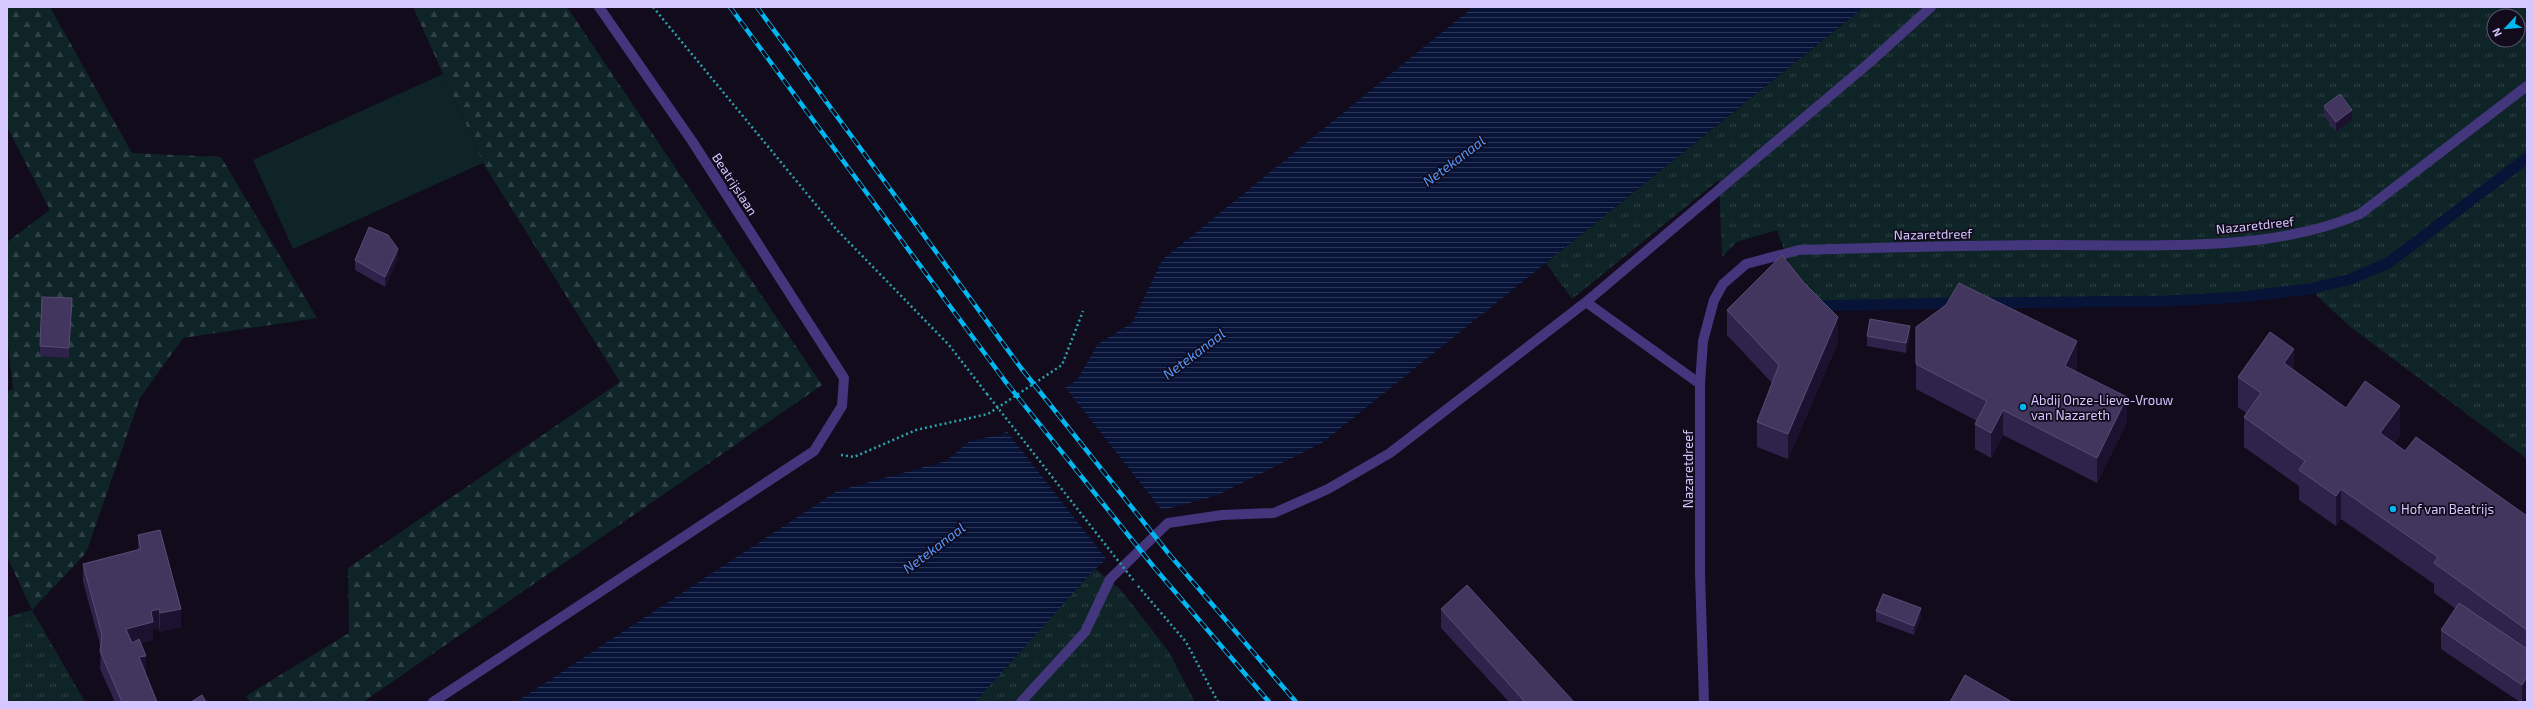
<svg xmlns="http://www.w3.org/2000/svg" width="2534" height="709" font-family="'Exo 2',sans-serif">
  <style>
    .grass { fill: url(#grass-tufts); fill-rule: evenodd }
    .forest { fill: url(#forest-firs) }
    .garden { fill: #0e2426 }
    .water { fill: url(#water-rules) }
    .pier { fill: #110b1c }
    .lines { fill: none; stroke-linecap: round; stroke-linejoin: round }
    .stream { stroke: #081338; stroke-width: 11 }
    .path { stroke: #2da3ad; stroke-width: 2.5; stroke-dasharray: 2 3; stroke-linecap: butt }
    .minor { stroke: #43367c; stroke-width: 10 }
    .rail-casing { stroke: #01b7f1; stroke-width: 4.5 }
    .rail { stroke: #110b1c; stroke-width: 3; stroke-dasharray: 9; stroke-linecap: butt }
    .path-bridge { stroke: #2da3ad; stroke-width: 2.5; stroke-dasharray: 2 3; stroke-linecap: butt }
    .wall { fill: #30234b }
    .shaded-wall { fill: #1c1230 }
    .building { fill: #42355e; stroke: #594c77 }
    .poi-dot { fill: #01b7f1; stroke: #110b1c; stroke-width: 1.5 }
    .labels { text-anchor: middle; stroke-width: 3.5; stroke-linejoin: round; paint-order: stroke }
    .street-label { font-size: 13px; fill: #d5c7ff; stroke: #110b1c }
    .poi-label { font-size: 13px; fill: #d5c7ff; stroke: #110b1c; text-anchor: start }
    .water-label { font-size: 14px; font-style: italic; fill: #5598fe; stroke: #110b1c }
  </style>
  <defs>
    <pattern id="grass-tufts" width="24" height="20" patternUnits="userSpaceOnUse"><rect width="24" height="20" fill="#0e2426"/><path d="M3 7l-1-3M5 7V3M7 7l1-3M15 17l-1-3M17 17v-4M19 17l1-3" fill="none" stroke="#304247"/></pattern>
    <pattern id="forest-firs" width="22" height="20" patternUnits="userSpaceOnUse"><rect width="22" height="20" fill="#0e2426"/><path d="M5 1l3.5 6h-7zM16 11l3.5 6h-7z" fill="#304247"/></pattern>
    <pattern id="water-rules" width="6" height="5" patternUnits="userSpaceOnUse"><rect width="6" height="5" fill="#081338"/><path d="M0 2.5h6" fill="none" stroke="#2b3456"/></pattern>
  </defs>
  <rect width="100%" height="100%" fill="#110b1c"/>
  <!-- grass -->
  <path class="grass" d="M1864,7h663v452l-178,-133 -39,-37 -141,12 -364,6 -28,-77 -40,12 -15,15 -3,-77 -147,119 -26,-36zM2494,16h24v24h-24z
    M1087,562l35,29 47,61 26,50h-223z
    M32,610l53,92h-78v-85z"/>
  <!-- forest -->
  <path class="forest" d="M7,7h43l82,146 89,4 96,161 -134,20 -43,60 -54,155 -54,57 -25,-53v-165l6,-3 -6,-52v-95l43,-32 -43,-83z
    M413,7h154l255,378 -459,317h-113l-4,-6 103,-63 -1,-65 272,-186 -137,-219z"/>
  <!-- garden -->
  <path class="garden" d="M443,74l40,89 -190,86 -40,-89z"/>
  <!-- water -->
  <path class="water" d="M1473,7h391l-542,436 -104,52 -58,16 -68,61 -117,130h-459l321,-211 109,-30 25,-21 31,-5 37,-30 38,-25 21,-36 34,-21 30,-63z"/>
  <!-- pier -->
  <path class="pier" d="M1064,386l99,126 -55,49 -103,-132 32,-26z"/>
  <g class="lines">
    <!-- stream -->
    <path class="stream" d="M1984,303l185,-2 73,-4 68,-8 41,-10 37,-16 139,-105
      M1812,306l148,-3"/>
    <!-- path -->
    <path class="path" d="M653,7l183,222 113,116 38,49
      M841,455l13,2 62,-27 72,-16 74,-49 21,-54
      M1138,586l48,56 32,60"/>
    <!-- minor -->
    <path class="minor" d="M1586,302l114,82
      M433,702l381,-251 28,-45 2,-28 -152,-237 -93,-134
      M1021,702l64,-70 25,-53 58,-56 54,-8 52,-2 54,-24 62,-36 196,-151 283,-239 62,-56
      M1704,702l-4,-129v-189l3,-43 11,-41 9,-16 23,-20 53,-14c85,-2 169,-5 254,-5 96,0 218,8 307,-31l167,-128"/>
    <defs>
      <path id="rail" d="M730,7l275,374 148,185 116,136
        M757,7l264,361 148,186 127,148"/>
    </defs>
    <!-- rail casing -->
    <use href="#rail" class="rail-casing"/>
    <!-- rail -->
    <use href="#rail" class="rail"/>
    <!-- path-bridge -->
    <path class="path-bridge" d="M987,394l147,187"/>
  </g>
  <!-- wall -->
  <path class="wall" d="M2324,106l28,14 -16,12 -12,-16z
    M398,258l-13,29 -30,-17v-10z
    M72,308l-3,50 -29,-2v-10z
    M1727,310l111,32 -50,117 -31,-12v-25l15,-39 -45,-48z
    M1867,336h43l-4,17 -39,-7z
    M1916,364l161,3 -2,4 52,51 -30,61 -94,-48 -12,23 -16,-9v-25l2,-3 -61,-32z
    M2294,370l52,38 54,28 -6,8 11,7 122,65v179l-5,7h-2l-79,-53v-19l15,-21 -22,-16v-9l-93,-65 -5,7 -37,-26v-14l-55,-39v-30l2,-4 -8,-6v-30z
    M138,535l43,92 -21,5 -1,-4 -6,1v11l-12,3 5,31 11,28h-42l-15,-33 1,-21 -18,-66v-18l55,-14z
    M1441,609l133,93h-65l-68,-74z
    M1876,611l45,7 -7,17 -38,-14z"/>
  <!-- shaded-wall -->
  <path class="shaded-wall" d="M2352,110v10l-16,12v-10z
    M398,249v9l-13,29v-10z
    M72,298v10l-3,50v-10z
    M1838,317v25l-50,117v-25z
    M1910,326v10l-4,17v-10z
    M2077,341v26l-12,24v-25z
    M2294,349v30l-10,-16z
    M2127,397v25l-30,61v-25z
    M2400,406v30l-20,27v-30z
    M2003,410v25l-12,23v-25z
    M2341,489v30l-5,7v-30z
    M1921,608v10l-7,17v-9z
    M159,609v19l-6,1v11l-27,7v-18l25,-18z
    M181,609v18l-21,5v-19z
    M146,656v18l-7,2v-19z
    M2527,677v18l-5,7v-17z"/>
  <!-- building -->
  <path class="building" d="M2340,94l12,16 -16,12 -12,-16z
    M369,227l19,8 10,14 -13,28 -30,-17z
    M1782,255l22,28 34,34 -50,117 -31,-12 22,-57 -52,-55z
    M1959,283l118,58 -12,25 62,31 -30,61 -94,-48 -12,23 -16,-9 12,-23 -71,-37v-37l30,-22z
    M42,297l30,1 -3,50 -29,-2z
    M1870,319l40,7 -4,17 -39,-7z
    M2270,332l24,17 -10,14 62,45 19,-27 35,25 -20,27 25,18 11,-14 111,79v114l-93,-67 4,-6 -97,-68 -5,7 -37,-26 6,-9 -61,-44 17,-24 -23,-16z
    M160,530l21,79 -21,4 -1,-4 -8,2 2,11 -27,7 6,14 7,-4 7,17 -7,1 18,45h-35l-22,-51 2,-16 -19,-71 58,-15 -3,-14z
    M1467,585l107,117h-49l-84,-93z
    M1883,594l38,14 -7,18 -38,-15z
    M2459,603l68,46v28l-5,8 -81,-55z
    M1965,675l47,27h-62z
    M202,695l4,7h-15z"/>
  <!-- markers -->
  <g class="poi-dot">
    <circle cx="2023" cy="407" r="4"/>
    <circle cx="2393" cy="509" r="4"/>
  </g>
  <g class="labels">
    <!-- street labels -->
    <g class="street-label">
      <text transform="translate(735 184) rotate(57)" y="5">Beatrijslaan</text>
      <text transform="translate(2255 225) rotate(-6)" y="5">Nazaretdreef</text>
      <text transform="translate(1933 234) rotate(-1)" y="5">Nazaretdreef</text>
      <text transform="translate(1688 469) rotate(-90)" y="5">Nazaretdreef</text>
    </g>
    <!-- poi labels -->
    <g class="poi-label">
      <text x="2031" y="405">Abdij Onze-Lieve-Vrouw<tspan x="2031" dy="15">van Nazareth</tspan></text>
      <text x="2401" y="514">Hof van Beatrijs</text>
    </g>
    <!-- water labels -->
    <g class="water-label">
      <text transform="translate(1454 161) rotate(-37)" y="5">Netekanaal</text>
      <text transform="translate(1194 354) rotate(-37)" y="5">Netekanaal</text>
      <text transform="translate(934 548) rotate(-37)" y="5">Netekanaal</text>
    </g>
  </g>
  <!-- border -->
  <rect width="2534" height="709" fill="none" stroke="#d5c7ff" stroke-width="16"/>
  <!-- north arrow -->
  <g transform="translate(2506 28) rotate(244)"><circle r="19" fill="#110b1c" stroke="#5f5677"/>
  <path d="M0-3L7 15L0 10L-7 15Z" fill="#01b7f1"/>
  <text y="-6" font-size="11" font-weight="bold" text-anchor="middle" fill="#d5c7ff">N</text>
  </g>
</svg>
